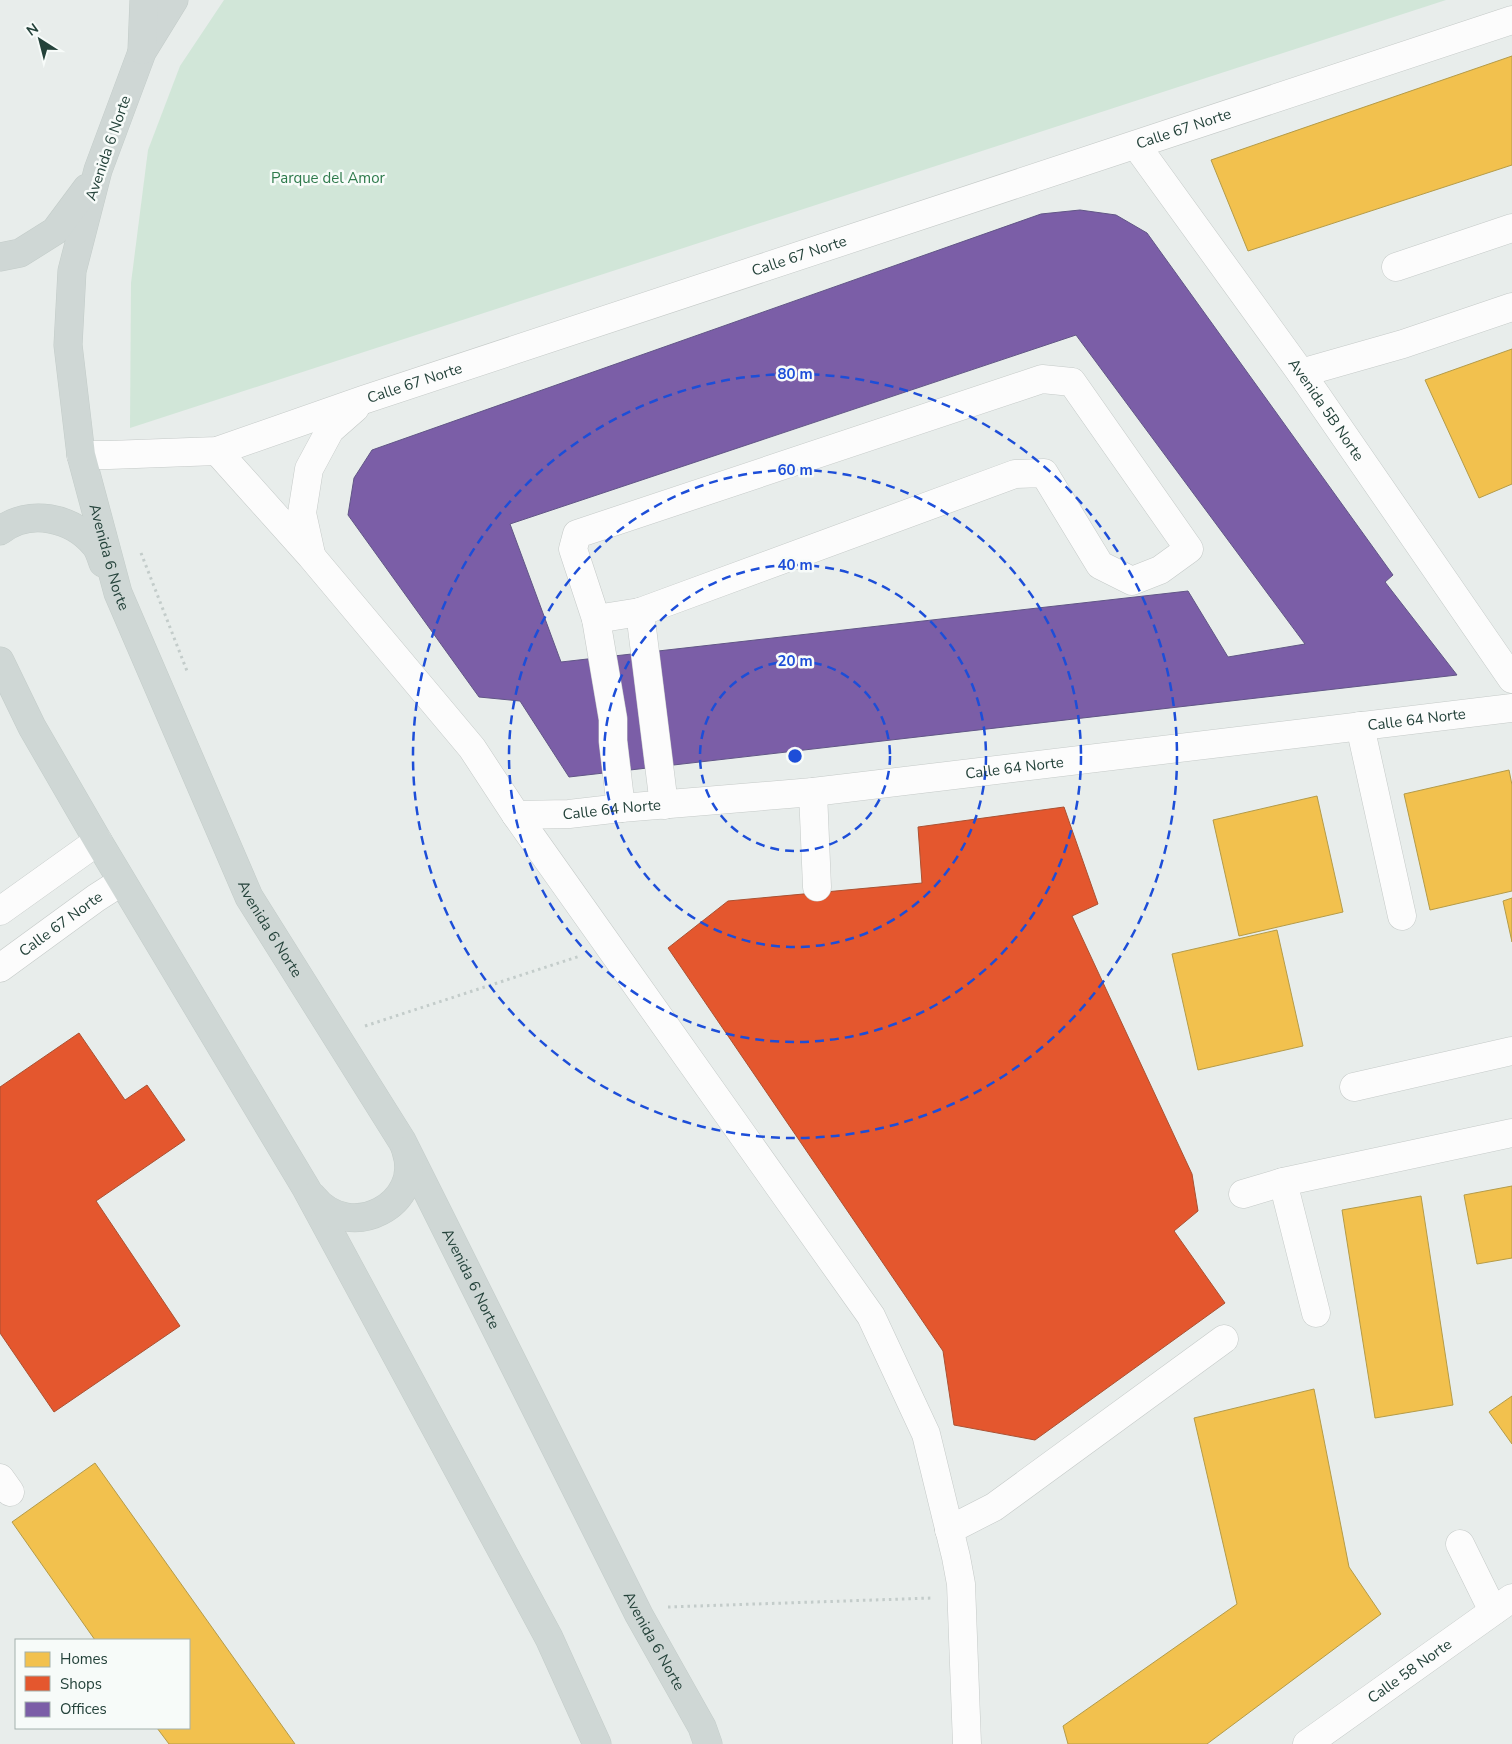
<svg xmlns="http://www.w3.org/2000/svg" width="1512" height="1744" font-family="'Nunito Sans',sans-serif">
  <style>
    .green { fill: #d1e6d8 }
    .homes { fill: #f2c14e; stroke: #b49b48 }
    .shops { fill: #e4572e; stroke: #aa5132 }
    .offices { fill: #7b5ea7; stroke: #615686; fill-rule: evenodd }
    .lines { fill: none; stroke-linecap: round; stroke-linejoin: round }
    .minor-casing { stroke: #c5cac8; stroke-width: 29 }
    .major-casing { stroke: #c3ccc9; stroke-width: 29 }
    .path { stroke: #c3ccca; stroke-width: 3; stroke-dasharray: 2.5 4; stroke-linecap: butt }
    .minor { stroke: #fcfcfc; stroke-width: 28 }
    .major { stroke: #cfd7d5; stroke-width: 28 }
    .ring { fill: none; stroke: #1d4ed8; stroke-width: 2.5; stroke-dasharray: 9 6 }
    .labels { text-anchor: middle; stroke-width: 5; stroke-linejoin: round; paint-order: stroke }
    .street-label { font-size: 15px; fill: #24423a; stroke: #f7fbf9 }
    .park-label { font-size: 15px; fill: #2d7a4b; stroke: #f7fbf9 }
    .centre { fill: #1d4ed8; stroke: #f7fbf9; stroke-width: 2.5 }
    .ring-label { font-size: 15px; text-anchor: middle; font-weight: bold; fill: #1d4ed8; stroke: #f7fbf9; stroke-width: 5; stroke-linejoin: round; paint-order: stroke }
  </style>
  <rect width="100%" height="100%" fill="#e8edeb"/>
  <!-- green -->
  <path class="green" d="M224,0h1222l-1316,428 1,-145 17,-133 32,-84z"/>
  <!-- homes -->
  <path class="homes" d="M1512,56v109l-264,86 -37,-91z
    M1512,349v135l-33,14 -54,-118z
    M1509,770l3,15v106l-82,19 -26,-116z
    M1317,796l26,116 -104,24 -26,-116z
    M1512,898v44l-9,-41z
    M1277,930l26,116 -105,24 -26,-116z
    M1512,1186v72l-35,6 -13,-69z
    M1421,1196l32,209 -78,13 -33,-208z
    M1314,1389l35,178 32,47 -174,130h-139l-5,-18 174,-122 -43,-186z
    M1512,1396v48l-23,-32z
    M95,1463l200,281h-126l-12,-16h32v-88h-94l-83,-118z"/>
  <!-- shops -->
  <path class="shops" d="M1064,807l34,97 -26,12 120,258 6,37 -24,20 51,72 -190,137 -81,-15 -11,-74 -275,-403 60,-47 194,-18 -4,-56z
    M79,1033l46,67 22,-15 38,55 -89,61 84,125 -126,86 -54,-79v-246z"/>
  <!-- offices -->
  <path class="offices" d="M1080,210l36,5 31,18 246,342 -8,7 72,93 -888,102 -49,-76 -41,-4 -131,-182 6,-37 18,-28 669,-236zM1076,335l229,309 -77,13 -40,-66 -627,71 -51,-138z"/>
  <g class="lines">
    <defs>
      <g id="minor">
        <path id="s1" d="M1136,145l165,228 211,306"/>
        <path d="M1396,267l116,-39"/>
        <path d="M1301,373l102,-29 109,-37"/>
        <path d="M1042,379l30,3 117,167 -29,21 -28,11 -32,-16 -56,-92 -29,1 -375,138 -44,7 -23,-70 4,-15z"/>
        <path d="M217,451l94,105 161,192 44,67 355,501 55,118 30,123 5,27 6,160"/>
        <path id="s2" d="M81,455h28l108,-4 146,-51 1149,-380"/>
        <path d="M311,554l-9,-41 7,-44 21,-39 25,-22"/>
        <path d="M640,612l24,193"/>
        <path d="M596,619l17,100v22l8,67"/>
        <path d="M1360,726l42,190"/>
        <path d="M813,792l4,95"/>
        <path id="s3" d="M516,815l53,-1 52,-6 192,-16 699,-84"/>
        <path d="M0,911l98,-70"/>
        <path id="s4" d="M0,968l96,-70 25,-16"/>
        <path d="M1354,1087l158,-36"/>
        <path d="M1283,1182l33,131"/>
        <path d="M1243,1194l40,-12 229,-49"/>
        <path d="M0,1478l10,14"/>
        <path d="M949,1530l45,-23 230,-168"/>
        <path d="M1460,1544l33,67"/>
        <path id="s5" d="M1307,1744l205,-146"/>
      </g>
      <g id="major">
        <path id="s6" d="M174,0l-32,52 -44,118 -26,101 -4,74 13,110 37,138 131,304 153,244 237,474 63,112 6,17"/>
        <path d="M142,50l2,-50"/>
        <path d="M0,257l20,-4 35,-22 32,-43"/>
        <path d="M0,531c29,-23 72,-14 95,14 4,5 6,12 8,18"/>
        <path d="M0,661l32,66 66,114 208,347 243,450 48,106"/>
        <path d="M313,1197c38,47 111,6 93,-46"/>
      </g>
    </defs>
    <!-- minor casing -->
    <use href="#minor" class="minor-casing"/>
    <!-- major casing -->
    <use href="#major" class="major-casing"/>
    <!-- path -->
    <path class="path" d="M141,553l46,118
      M365,1026l215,-70
      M668,1607l264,-9"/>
    <!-- minor -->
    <use href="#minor" class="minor"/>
    <!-- major -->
    <use href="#major" class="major"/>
  </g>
  <!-- distance rings -->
  <g class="ring">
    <circle cx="795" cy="756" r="95"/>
    <circle cx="795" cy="756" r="191"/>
    <circle cx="795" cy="756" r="286"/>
    <circle cx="795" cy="756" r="382"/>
  </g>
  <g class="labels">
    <!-- street labels -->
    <g class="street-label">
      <text dy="5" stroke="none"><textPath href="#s2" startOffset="1155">Calle 67 Norte</textPath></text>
      <text transform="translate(108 148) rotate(-71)" y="5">Avenida 6 Norte</text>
      <text dy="5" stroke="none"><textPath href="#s2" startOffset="750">Calle 67 Norte</textPath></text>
      <text dy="5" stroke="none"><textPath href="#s2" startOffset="345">Calle 67 Norte</textPath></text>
      <text dy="5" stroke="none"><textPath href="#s1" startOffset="326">Avenida 5B Norte</textPath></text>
      <text dy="5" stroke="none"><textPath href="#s6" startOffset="582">Avenida 6 Norte</textPath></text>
      <text dy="5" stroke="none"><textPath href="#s3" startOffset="906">Calle 64 Norte</textPath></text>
      <text dy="5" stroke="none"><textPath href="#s3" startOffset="501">Calle 64 Norte</textPath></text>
      <text dy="5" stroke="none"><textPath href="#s3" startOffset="96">Calle 64 Norte</textPath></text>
      <text dy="5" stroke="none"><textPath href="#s4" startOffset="75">Calle 67 Norte</textPath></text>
      <text dy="5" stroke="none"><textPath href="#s6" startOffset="988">Avenida 6 Norte</textPath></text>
      <text dy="5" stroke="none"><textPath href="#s6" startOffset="1392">Avenida 6 Norte</textPath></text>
      <text dy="5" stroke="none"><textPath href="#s6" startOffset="1798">Avenida 6 Norte</textPath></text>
      <text dy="5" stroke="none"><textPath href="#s5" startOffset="126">Calle 58 Norte</textPath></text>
    </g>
    <!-- park labels -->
    <g class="park-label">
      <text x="328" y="183">Parque del Amor</text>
    </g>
  </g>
  <circle cx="795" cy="756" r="8" class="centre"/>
  <g class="ring-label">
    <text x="795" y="379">80 m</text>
    <text x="795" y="475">60 m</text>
    <text x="795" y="570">40 m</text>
    <text x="795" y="666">20 m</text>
  </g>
  <!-- legend -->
  <rect x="15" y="1639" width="175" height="90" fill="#f7fbf9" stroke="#a3b1ad"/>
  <rect x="25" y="1652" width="25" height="15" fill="#f2c14e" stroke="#a3b1ad"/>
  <text x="60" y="1664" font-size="15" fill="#24423a">Homes</text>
  <rect x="25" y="1676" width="25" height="15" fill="#e4572e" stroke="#a3b1ad"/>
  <text x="60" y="1689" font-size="15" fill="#24423a">Shops</text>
  <rect x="25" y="1702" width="25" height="15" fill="#7b5ea7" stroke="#a3b1ad"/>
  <text x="60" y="1714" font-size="15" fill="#24423a">Offices</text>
  <!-- north arrow -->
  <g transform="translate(40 40) rotate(324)" stroke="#f7fbf9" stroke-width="4" paint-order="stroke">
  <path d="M0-4L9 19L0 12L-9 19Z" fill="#24423a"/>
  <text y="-8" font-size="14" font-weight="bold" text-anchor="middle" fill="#24423a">N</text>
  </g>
</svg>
